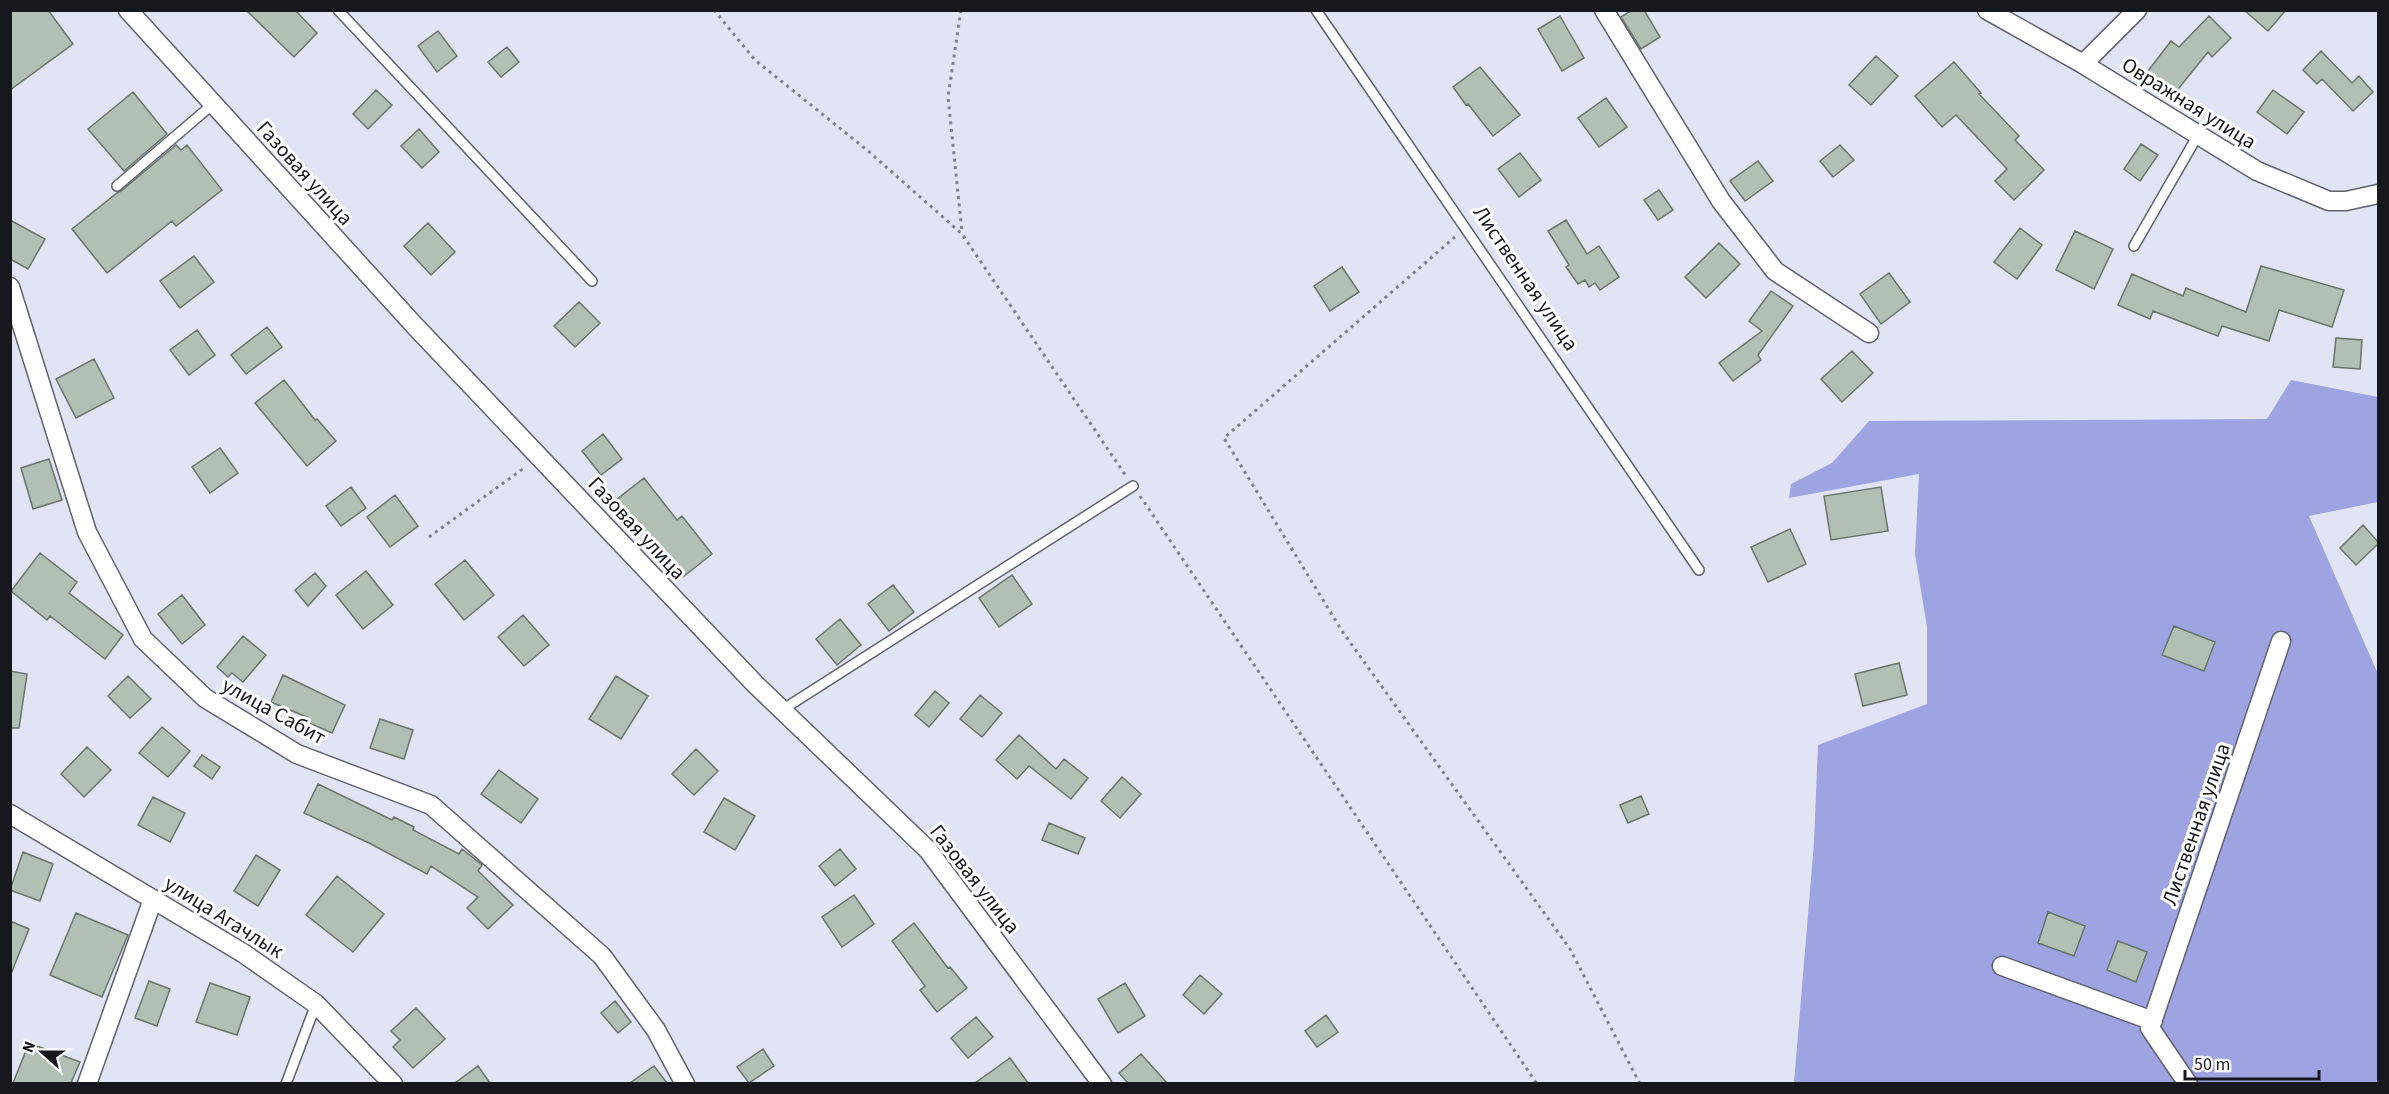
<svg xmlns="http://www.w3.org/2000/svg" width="2389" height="1094" font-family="'Source Sans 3',sans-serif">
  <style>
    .forest { fill: #9ea4e2 }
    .building { fill: #b1bfb4; stroke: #68756b; stroke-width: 1.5 }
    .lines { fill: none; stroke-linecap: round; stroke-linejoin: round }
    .service-casing { stroke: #5f616f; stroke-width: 12 }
    .minor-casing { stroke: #5f616f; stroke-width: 21 }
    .path { stroke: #7e808b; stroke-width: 3; stroke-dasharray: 3 4.5; stroke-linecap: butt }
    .service { stroke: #fff; stroke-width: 9 }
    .minor { stroke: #fff; stroke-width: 18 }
    .labels { text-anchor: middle; stroke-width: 6; stroke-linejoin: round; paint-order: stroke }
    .street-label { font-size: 21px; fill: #17181e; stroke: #fff }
  </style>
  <rect width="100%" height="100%" fill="#e1e4f4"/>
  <!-- forest -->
  <path class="forest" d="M2291,380l87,17v105l-69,14 69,158v409h-584l20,-240 4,-98 109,-41v-77l-12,-73 4,-80 -130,24 2,-14 41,-21 37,-42 398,-2z"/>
  <!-- building -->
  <path class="building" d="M10,10h38l25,34 -63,46z
    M246,10h49l22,23 -23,24z
    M1632,10h12l16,27 -19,12 -20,-32z
    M2244,10h42l-18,21z
    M1560,16l24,42 -22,13 -24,-42z
    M2209,16l22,22 -19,19 -4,-5 -33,41 -27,-22 23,-30 8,6z
    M438,31l19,25 -20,16 -19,-26z
    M507,47l12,15 -18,15 -13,-15z
    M2321,51l31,32 7,-7 14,16 -20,19 -31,-32 -5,5 -14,-14z
    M1876,56l22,20 -27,29 -22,-20z
    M1954,62l27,31 -2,1 40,42 -4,4 29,30 -30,30 -19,-19 12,-12 -51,-54 -14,12 -27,-31z
    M1480,67l40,48 -27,21 -25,-32 -2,1 -13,-18z
    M376,90l16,15 -24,24 -15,-15z
    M2273,90l31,22 -17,22 -30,-22z
    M133,92l34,42 -43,37 -36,-42z
    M1606,98l21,29 -28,20 -21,-29z
    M419,129l20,23 -17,16 -21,-22z
    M2141,144l17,11 -18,26 -16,-12z
    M176,145l5,5 6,-5 35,45 -46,36 -4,-5 -65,52 -35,-44 45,-36 4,-2z
    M1840,145l14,15 -21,17 -13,-16z
    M1520,153l21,27 -22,17 -21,-28z
    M1758,161l15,20 -28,20 -15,-20z
    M1659,190l14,20 -15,10 -14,-20z
    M10,220l35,19 -17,30 -18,-10z
    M1566,220l21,34 12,-8 20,31 -19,13 -5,-7 -6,4 -4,-7 -7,4 -12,-17 3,-2 -21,-34z
    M428,223l27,29 -24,23 -27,-29z
    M2020,228l22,17 -25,34 -23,-17z
    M2075,231l38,18 -19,40 -38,-19z
    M1719,243l21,21 -34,34 -21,-21z
    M194,256l20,26 -34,26 -20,-27z
    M2261,266l83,24 -12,37 -53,-17 -10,31 -47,-15 -4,10 -65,-25 -3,8 -32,-14 14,-31 51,22 3,-8 60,24z
    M1342,267l17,25 -29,19 -16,-25z
    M1889,273l21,29 -29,22 -21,-30z
    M1771,291l22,15 -35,49 3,5 -28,21 -14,-18 43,-32 -13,-10z
    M579,302l21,21 -25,24 -21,-21z
    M267,327l15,20 -36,27 -15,-19z
    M197,330l18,25 -26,20 -19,-25z
    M2336,338l26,2 -2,29 -27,-2z
    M1852,351l21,22 -31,29 -21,-23z
    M94,359l20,39 -38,20 -20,-39z
    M284,380l31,40 2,-1 19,22 -29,25 -52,-63z
    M603,434l19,25 -21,16 -19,-24z
    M220,448l18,25 -28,20 -18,-26z
    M49,459l13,41 -29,9 -12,-41z
    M644,478l33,42 5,-4 30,38 -29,23 -44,-54 -3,3 -20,-26z
    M351,487l15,21 -25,18 -15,-20z
    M1881,487l7,44 -57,9 -7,-44z
    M395,495l23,31 -28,21 -23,-30z
    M2363,525l16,18 -23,22 -16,-17z
    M1790,529l16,35 -38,18 -17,-35z
    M40,553l37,29 -8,11 54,42 -18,24 -55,-43 -3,4 -36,-29z
    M465,560l29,35 -30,25 -29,-36z
    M366,571l27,34 -30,24 -27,-34z
    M315,573l11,13 -18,20 -13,-16z
    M1012,575l20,29 -33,23 -20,-29z
    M893,585l21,27 -25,19 -21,-27z
    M182,595l23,30 -23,19 -24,-30z
    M523,615l26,30 -25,21 -26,-29z
    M840,619l21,26 -24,20 -21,-26z
    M2174,626l41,16 -11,29 -42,-16z
    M243,636l23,19 -23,27 -11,-9 -4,4 -11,-10z
    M1899,663l8,32 -44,11 -8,-32z
    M10,671l17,3 -8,54h-9z
    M283,675l62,30 -13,28 -25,-11 2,-4 -38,-16z
    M128,676l23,23 -21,19 -22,-22z
    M616,676l32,20 -27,43 -32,-20z
    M935,691l14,12 -20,24 -14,-12z
    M980,695l22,18 -20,24 -22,-18z
    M380,719l33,11 -9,29 -34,-11z
    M162,727l28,24 -22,26 -29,-24z
    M1019,735l37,34 8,-10 24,19 -17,21 -42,-33 -12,13 -21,-19z
    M87,747l24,23 -27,27 -23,-23z
    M696,749l22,22 -24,24 -22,-21z
    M202,755l18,12 -8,12 -18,-13z
    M499,770l39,29 -17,24 -40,-29z
    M1122,777l19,17 -21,24 -19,-17z
    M318,784l74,36 2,-3 20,10 -1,3 46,24 3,-5 20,16 -4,6 35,34 -25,24 -21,-21 11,-11 -47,-31 -4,8 -58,-31 -65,-30z
    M1641,796l8,18 -21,9 -8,-18z
    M153,797l32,16 -15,29 -32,-17z
    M724,798l31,18 -20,34 -31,-18z
    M1049,823l36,15 -7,16 -36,-14z
    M840,849l16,20 -21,17 -16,-20z
    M23,852l30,12 -13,37 -30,-11z
    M256,855l24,15 -22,36 -24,-15z
    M337,876l47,38 -31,38 -47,-37z
    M854,895l20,29 -32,23 -20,-30z
    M2048,912l37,14 -11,30 -36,-13z
    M76,913l52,22 -26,62 -52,-22z
    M10,921l19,8 -18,45h-1z
    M914,923l34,45 2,-1 17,21 -30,24 -17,-22 5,-4 -33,-45z
    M2118,941l29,11 -11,30 -29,-12z
    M1200,975l22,19 -18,20 -21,-19z
    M149,981l21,8 -13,37 -22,-8z
    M210,983l40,14 -13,38 -41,-13z
    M1125,983l20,33 -27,17 -20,-34z
    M615,1001l16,21 -13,11 -17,-20z
    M416,1008l29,31 -32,29 -20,-21 7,-7 -9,-9z
    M1326,1015l12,17 -21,15 -12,-16z
    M976,1017l17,20 -25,21 -17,-20z
    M29,1043l51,19 -9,21h-58z
    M763,1049l11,17 -25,17 -12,-16z
    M1141,1054l26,29h-39l-9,-10z
    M1010,1058l18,25h-53z
    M478,1066l12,17h-35z
    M654,1066l13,17h-37z"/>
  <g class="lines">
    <defs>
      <path id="service" d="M338,10l254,271
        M1316,10l383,560
        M117,186l96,-82
        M2134,246l64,-111
        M782,710l351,-224
        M286,1084l30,-80"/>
      <path id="minor" d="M128,10l286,315 341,359 173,166 174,234
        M1604,10l117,191 54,70 94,62
        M1987,10l96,54 174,107 72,30h17l32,-7
        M2083,64l54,-54
        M10,287l77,245 56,107 62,59 92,56 134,51 171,151 54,74 29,54
        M10,814l233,139 73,51 77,80
        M2002,966l151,55
        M87,1084l66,-185
        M2188,1084l-38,-56 131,-387"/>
    </defs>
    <!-- service casing -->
    <use href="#service" class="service-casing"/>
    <!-- minor casing -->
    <use href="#minor" class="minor-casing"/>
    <!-- path -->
    <path class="path" d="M714,10l41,50 112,90 95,84 164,242
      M961,10l-13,87 14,135
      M1455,237l-231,201 118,193 228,318 70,135
      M1140,496l397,588
      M429,537l95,-69"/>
    <!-- service -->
    <use href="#service" class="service"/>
    <!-- minor -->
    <use href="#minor" class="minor"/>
  </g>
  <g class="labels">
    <!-- street labels -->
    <g class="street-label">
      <text transform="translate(2189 103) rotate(32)" y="7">Овражная улица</text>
      <text transform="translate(305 173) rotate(48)" y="7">Газовая улица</text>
      <text transform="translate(1526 278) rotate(56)" y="7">Лиственная улица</text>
      <text transform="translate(637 528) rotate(47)" y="7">Газовая улица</text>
      <text transform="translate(274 711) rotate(29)" y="7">улица Сабит</text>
      <text transform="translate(2196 824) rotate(-71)" y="7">Лиственная улица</text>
      <text transform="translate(975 879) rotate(52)" y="7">Газовая улица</text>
      <text transform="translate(224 917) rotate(32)" y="7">улица Агачлык</text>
    </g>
  </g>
  <!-- border -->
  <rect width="2389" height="1094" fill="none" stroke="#17181e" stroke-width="24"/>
  <!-- north arrow -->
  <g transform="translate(42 1052) rotate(291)" stroke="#ffffff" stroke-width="4.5" paint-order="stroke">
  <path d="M0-4.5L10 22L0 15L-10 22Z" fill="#17181e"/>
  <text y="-9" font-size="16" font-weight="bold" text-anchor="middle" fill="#17181e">N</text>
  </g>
  <!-- scale -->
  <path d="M2185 1070v9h134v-9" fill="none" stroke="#17181e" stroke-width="3"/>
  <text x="2194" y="1070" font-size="18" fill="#17181e" stroke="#ffffff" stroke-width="4.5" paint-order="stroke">50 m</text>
</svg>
